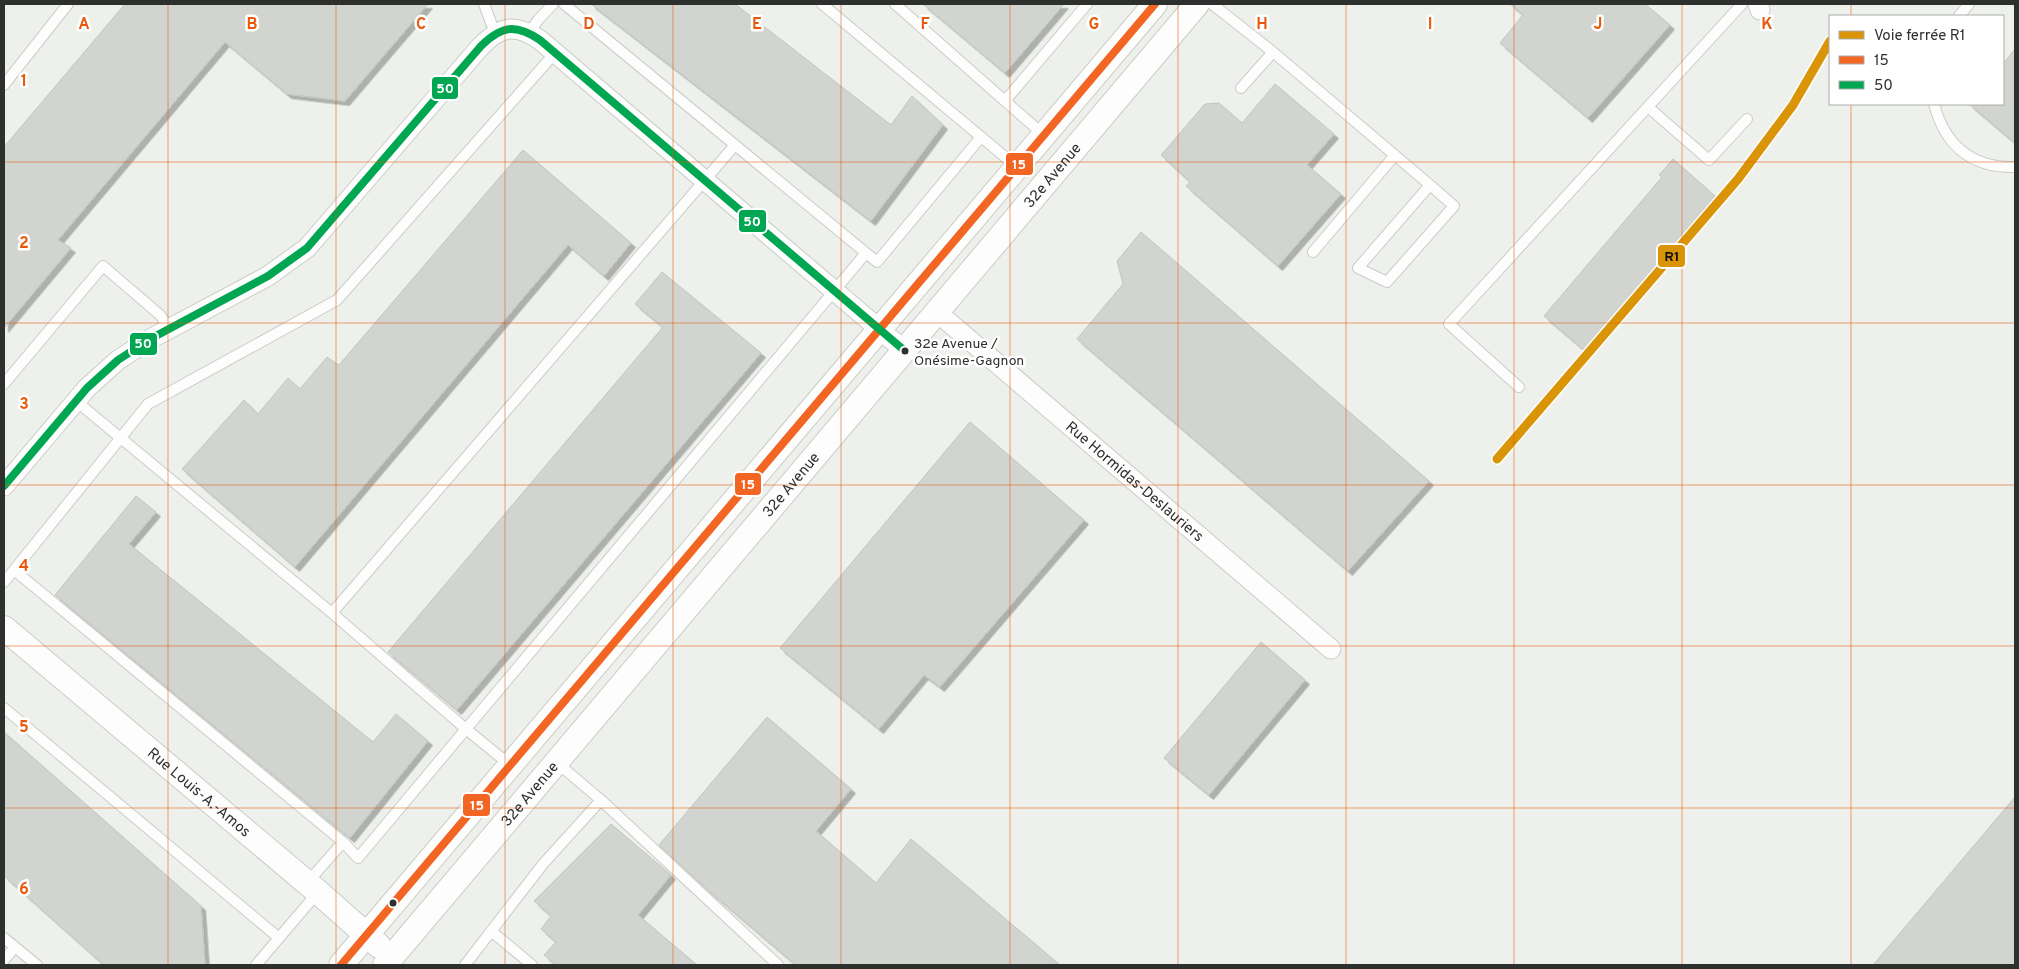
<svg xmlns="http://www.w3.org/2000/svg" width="2019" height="969" font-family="Overpass,sans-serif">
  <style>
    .building { fill: #d2d4d0; stroke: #c3c5c1; filter: url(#shadow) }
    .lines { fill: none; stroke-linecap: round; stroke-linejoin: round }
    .service-casing { stroke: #caccc8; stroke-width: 12 }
    .minor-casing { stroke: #caccc8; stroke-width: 21 }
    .tertiary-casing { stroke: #caccc8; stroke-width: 26 }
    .service { stroke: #fcfdfc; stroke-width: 10 }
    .minor { stroke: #fcfdfc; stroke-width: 19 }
    .tertiary { stroke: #fcfdfc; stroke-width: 24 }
    .bus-1-casing { stroke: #fff; stroke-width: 11 }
    .bus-2-casing { stroke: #fff; stroke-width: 11 }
    .bus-1 { stroke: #f26522; stroke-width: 8 }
    .bus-2 { stroke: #00a651; stroke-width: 8 }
    .rail-1-casing { stroke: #fff; stroke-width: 12 }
    .rail-1 { stroke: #d99407; stroke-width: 9 }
    .grid { fill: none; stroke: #e8590c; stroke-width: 1; stroke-opacity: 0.55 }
    .bus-dot { fill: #2e302d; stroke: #fff; stroke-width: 2 }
    .labels { text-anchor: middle; stroke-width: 5; stroke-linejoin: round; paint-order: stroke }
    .bus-label { font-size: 14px; fill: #2e302d; stroke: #fff; text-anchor: start }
    .street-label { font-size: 15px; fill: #2e302d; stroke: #fff }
    .grid-label { font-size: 16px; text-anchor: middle; font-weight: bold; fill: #e8590c; stroke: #fff; stroke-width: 5; stroke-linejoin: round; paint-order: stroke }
    .line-badge { stroke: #fff; stroke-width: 2 }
    .badge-label { font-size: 14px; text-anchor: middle; font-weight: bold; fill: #fff }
    .pale-badge-label { font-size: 14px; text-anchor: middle; font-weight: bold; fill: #111 }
  </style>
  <defs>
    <filter id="shadow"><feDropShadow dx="4.5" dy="4.5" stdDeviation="0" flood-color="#0004"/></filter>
  </defs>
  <rect width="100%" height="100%" fill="#edf0eb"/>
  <!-- building -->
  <path class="building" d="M125,4h303l-83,97 -58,-7 -62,-52 -167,198 13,8 -67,80v-181z
    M591,4h144l156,121 21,-29 31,29 -72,96z
    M923,4h141l-59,69z
    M1510,4h135l25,21 -82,93 -88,-75 23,-28z
    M2015,49v94l-46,-39h34v-40z
    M1275,84l59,50 -27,31 34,29 -63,72 -92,-80 4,-4 -29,-27 44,-51 14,-1 23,20z
    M523,150l108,93 -27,33 -36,-31 -273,322 -113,-98 62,-69 14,14 30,-36 12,11 27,-32 12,8z
    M1673,159l42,37 -131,154 -40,-34 118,-139 -3,-2z
    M1141,232l288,249 -81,90 -271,-232 46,-55 -6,-23z
    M662,272l99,81 -304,357 -69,-58 275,-325 -28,-23z
    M970,422l114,98 -144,167 -16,-12 -45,54 -99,-81z
    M136,496l20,16 -27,32 244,198 23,-28 32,27 -78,97 -295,-243z
    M1261,642l44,38 -96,115 -45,-37z
    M767,717l84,72 -35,42 60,52 35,-44 149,126h-264l-87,-74 -50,-46z
    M4,732l197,174 4,59h-101l-100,-89z
    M2015,797v168h-142z
    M611,824l60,51 -33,40 59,50h-141l-12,-10 12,-13 -15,-13 10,-13 -17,-15z"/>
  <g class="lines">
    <defs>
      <path id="service" d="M484,4l11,29
        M564,4l313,258 104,-125
        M822,4l195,163
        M895,4l110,97
        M1212,4l61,48 157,133
        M1959,16l10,-12
        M529,33l9,-13 15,-16
        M4,85l64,-81
        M1241,88l32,-36
        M1934,104c11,41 37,64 81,63
        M1648,107l61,53 38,-41
        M1044,135l-39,-34 82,-97
        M735,145l-403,468 134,116 400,-476
        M1430,185l24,21 -67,76 -29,-14z
        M1313,252l82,-97
        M4,384l99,-118 57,49 9,13
        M1519,387l-70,-63 293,-320
        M76,401l256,212
        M4,582l10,-12
        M4,708l275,230
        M510,765l-44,-36 -108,129 -15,-16 -329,-272 134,-166 189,-104 218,-247
        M601,800l177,165
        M307,883l36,-41
        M491,931l41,34
        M4,938l33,27
        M4,960l11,-13
        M256,965l62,-73
        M465,965l78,-101 58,-64 -45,-38"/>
      <g id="minor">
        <path d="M1758,4l2,6"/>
        <path id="s1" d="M938,313l393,336"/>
        <path d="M4,486l83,-98 31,-28 34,-22 116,-62 39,-28 174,-202c21,-21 35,-22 59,-6l365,311"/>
      </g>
      <g id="tertiary">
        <path id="s2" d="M4,628l314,264 61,54"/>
        <path d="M341,965l814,-961"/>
        <path id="s3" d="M385,965l812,-961"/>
      </g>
    </defs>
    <!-- service casing -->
    <use href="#service" class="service-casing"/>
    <!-- minor casing -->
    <use href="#minor" class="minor-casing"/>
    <!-- tertiary casing -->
    <use href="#tertiary" class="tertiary-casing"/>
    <!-- service -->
    <use href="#service" class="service"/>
    <!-- minor -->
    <use href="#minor" class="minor"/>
    <!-- tertiary -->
    <use href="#tertiary" class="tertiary"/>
    <defs>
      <path id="bus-1" d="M341,965l814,-961"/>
      <path id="bus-2" d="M4,486l83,-98 31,-28 34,-22 116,-62 39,-28 174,-202c21,-21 35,-22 59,-6l365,311"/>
    </defs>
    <!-- bus-1 casing -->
    <use href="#bus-1" class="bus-1-casing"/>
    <!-- bus-2 casing -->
    <use href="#bus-2" class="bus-2-casing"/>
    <!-- bus-1 -->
    <use href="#bus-1" class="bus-1"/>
    <!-- bus-2 -->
    <use href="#bus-2" class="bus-2"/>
    <defs>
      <path id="rail-1" d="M1497,459l241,-280 55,-74 37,-64"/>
    </defs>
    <!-- rail-1 casing -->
    <use href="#rail-1" class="rail-1-casing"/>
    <!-- rail-1 -->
    <use href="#rail-1" class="rail-1"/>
  </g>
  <!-- grid -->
  <path class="grid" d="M168,4v961M336,4v961M505,4v961M673,4v961M841,4v961M1010,4v961M1178,4v961M1346,4v961M1514,4v961M1682,4v961M1851,4v12M1851,104v861M4,162h2011M4,323h2011M4,485h2011M4,646h2011M4,808h2011"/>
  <!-- markers -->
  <g class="bus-dot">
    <circle cx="905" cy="351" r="4.5"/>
    <circle cx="393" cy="903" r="4.5"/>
  </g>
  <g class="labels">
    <!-- bus labels -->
    <g class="bus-label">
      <text x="914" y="348">32e Avenue /<tspan x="914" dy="17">Onésime-Gagnon</tspan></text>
    </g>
    <!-- street labels -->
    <g class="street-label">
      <text dy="5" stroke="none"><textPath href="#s3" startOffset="1034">32e Avenue</textPath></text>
      <text dy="5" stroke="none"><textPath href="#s1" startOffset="259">Rue Hormidas-Deslauriers</textPath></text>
      <text dy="5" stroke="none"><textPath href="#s3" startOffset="629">32e Avenue</textPath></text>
      <text dy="5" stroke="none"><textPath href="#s2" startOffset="255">Rue Louis-A.-Amos</textPath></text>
      <text dy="5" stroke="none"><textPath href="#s3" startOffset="224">32e Avenue</textPath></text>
    </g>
  </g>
  <g class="grid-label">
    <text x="84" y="29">A</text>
    <text x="252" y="29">B</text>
    <text x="421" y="29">C</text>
    <text x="589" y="29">D</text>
    <text x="757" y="29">E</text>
    <text x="925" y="29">F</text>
    <text x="1094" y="29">G</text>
    <text x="1262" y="29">H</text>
    <text x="1430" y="29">I</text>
    <text x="1598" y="29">J</text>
    <text x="1767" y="29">K</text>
    <text x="24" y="86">1</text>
    <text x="24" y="248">2</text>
    <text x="24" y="409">3</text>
    <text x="24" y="571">4</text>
    <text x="24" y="732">5</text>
    <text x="24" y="894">6</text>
  </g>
  <g class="line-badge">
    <rect x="431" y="76" width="28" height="24" rx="5" fill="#00a651"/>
    <rect x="1005" y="152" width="29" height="24" rx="5" fill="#f26522"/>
    <rect x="738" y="209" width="29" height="24" rx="5" fill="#00a651"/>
    <rect x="1657" y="244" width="29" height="24" rx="5" fill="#d99407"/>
    <rect x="129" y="332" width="29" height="24" rx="5" fill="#00a651"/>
    <rect x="734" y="472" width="28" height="24" rx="5" fill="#f26522"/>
    <rect x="462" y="793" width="29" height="24" rx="5" fill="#f26522"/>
  </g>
  <g class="badge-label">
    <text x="445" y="93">50</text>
    <text x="1019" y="169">15</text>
    <text x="752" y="226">50</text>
    <text x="143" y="348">50</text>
    <text x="748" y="489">15</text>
    <text x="477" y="810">15</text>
  </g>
  <g class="pale-badge-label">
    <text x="1672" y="261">R1</text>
  </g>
  <!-- border -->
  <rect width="2019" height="969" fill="none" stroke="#2e302d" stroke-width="10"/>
  <!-- legend -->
  <rect x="1829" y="15" width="175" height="90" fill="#ffffff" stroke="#abacab"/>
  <rect x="1839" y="31" width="25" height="8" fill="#d99407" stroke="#abacab"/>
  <text x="1874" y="40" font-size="15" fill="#2e302d">Voie ferrée R1</text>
  <rect x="1839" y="56" width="25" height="8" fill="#f26522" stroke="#abacab"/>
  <text x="1874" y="65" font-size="15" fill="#2e302d">15</text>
  <rect x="1839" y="81" width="25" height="8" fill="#00a651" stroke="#abacab"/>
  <text x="1874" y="90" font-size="15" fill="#2e302d">50</text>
</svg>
